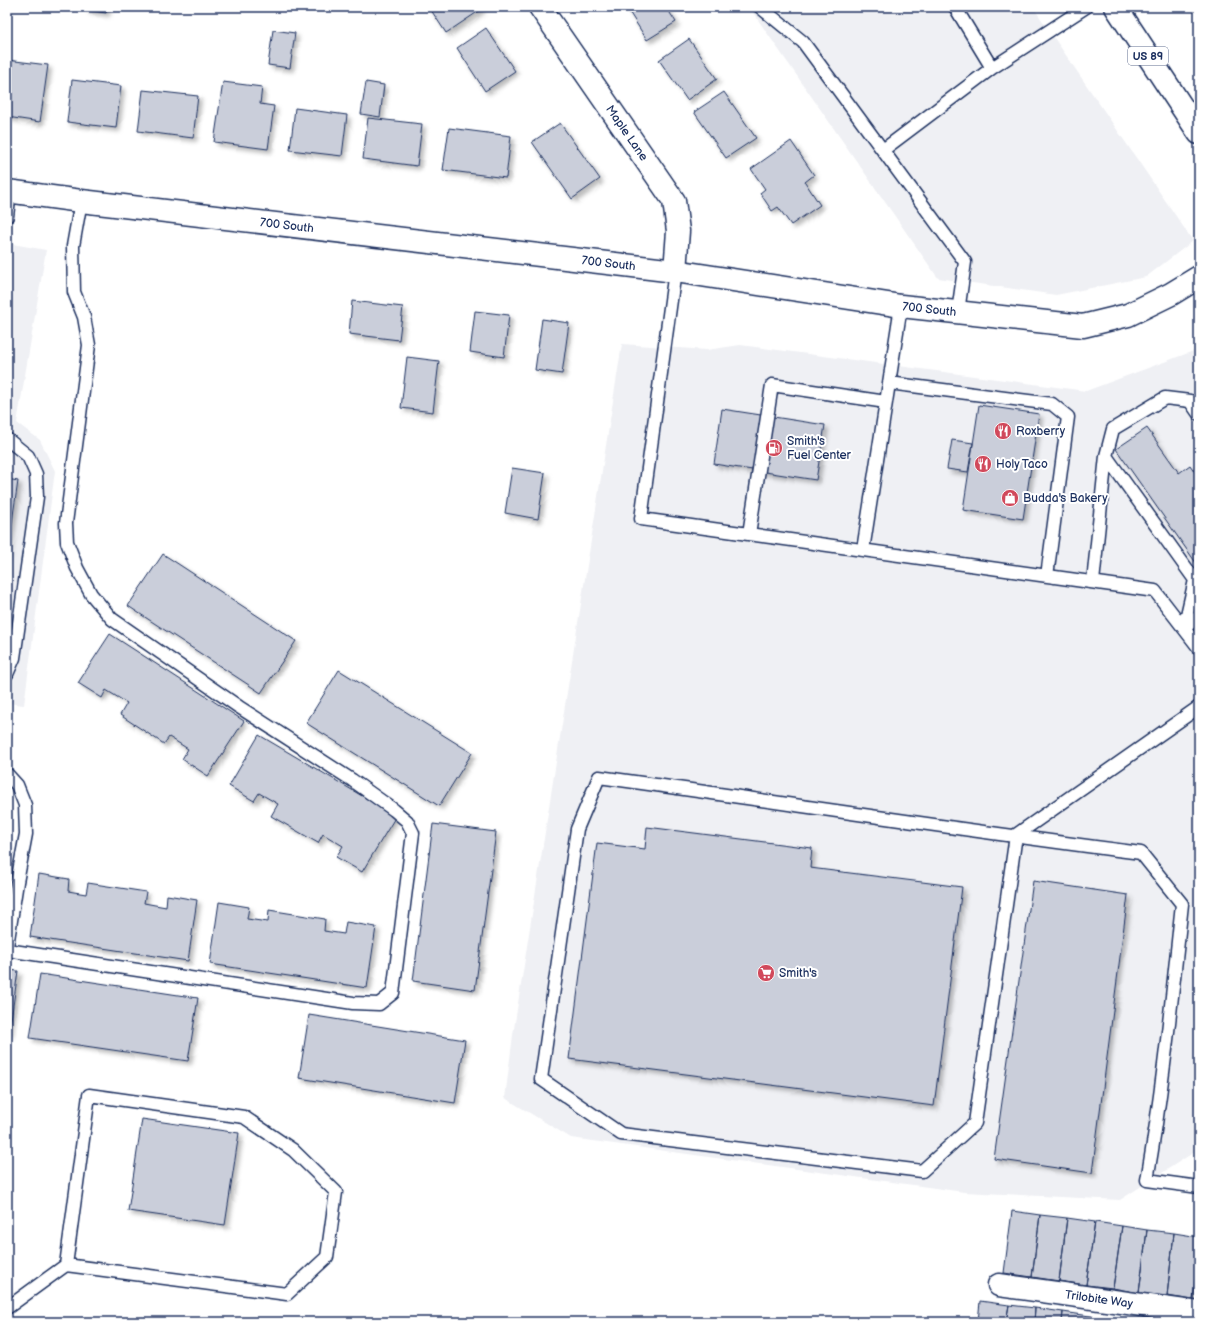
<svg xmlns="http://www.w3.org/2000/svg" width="1206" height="1329" font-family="'Balsamiq Sans',sans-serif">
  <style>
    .built { fill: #eff0f4 }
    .building { fill: #caceda; stroke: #1b2f5e; filter: url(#shadow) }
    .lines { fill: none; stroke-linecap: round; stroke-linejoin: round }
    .service-casing { stroke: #1b2f5e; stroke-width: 15 }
    .minor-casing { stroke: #1b2f5e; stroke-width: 25 }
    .tertiary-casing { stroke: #1b2f5e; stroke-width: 25 }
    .primary-casing { stroke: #1b2f5e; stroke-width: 25 }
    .service { stroke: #fff; stroke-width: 12 }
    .minor { stroke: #fff; stroke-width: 22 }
    .tertiary { stroke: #fff; stroke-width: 22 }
    .primary { stroke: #fff; stroke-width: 22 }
    .labels { text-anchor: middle; stroke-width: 4; stroke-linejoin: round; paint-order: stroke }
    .shield { fill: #fff; stroke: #5f6d8e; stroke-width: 1 }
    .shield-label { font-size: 11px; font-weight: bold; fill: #1b2f5e }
    .street-label { font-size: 12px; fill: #1b2f5e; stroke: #fff }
    .poi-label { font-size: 12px; fill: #1b2f5e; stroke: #fff; text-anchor: start }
  </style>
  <defs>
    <filter id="shadow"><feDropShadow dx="3.5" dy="3.5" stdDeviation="2" flood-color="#0004"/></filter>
  </defs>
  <rect width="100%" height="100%" fill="#fff"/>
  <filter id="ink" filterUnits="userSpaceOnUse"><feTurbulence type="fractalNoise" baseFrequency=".025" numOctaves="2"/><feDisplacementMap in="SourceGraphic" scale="8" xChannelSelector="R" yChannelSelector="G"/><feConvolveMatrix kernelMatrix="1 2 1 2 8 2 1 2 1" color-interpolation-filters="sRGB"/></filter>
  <g filter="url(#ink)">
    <!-- built -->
    <path class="built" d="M749,7h284l160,234 -47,36 -90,18 -118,-17z
      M7,243l39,7 -29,173 23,17 15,31 -31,234 -17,-2z
      M622,344l85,6 33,-5 346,46 113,-42v800l-79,51 -156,-8 -393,-54 -66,-40 8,-63z"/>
    <!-- building -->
    <path class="building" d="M86,7h21l-1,6 -20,-3z
      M429,7h51l2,2 -36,24z
      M626,7h40l10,15 -29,18z
      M486,28l29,43 -30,20 -28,-43z
      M273,30l22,3 -5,35 -22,-3z
      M689,39l28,40 -30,21 -28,-40z
      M7,60l41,5 -8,57 -33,-5z
      M72,80l49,6 -5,42 -49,-6z
      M223,82l39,5 -2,17 14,2 -6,43 -54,-7z
      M366,82l18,3 -4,32 -19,-3z
      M143,90l55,6 -5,42 -55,-7z
      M724,92l32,46 -30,20 -32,-46z
      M295,108l52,7 -5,41 -52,-6z
      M368,118l54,6 -5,42 -54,-7z
      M560,123l40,56 -28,20 -40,-57z
      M449,128l62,8 -5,42 -63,-8z
      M791,141l23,34 -9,7 15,23 -29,20 -13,-18 -6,4 -12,-18 5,-4 -14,-20z
      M352,301l51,6 -4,33 -50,-6z
      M475,311l34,4 -5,42 -34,-5z
      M542,319l27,4 -7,51 -27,-4z
      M407,357l32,4 -6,51 -32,-4z
      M979,405l60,9 -16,105 -60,-9z
      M722,409l103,16 -9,55 -102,-16z
      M1147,428l32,45 11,-8 9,13v89l-83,-118z
      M952,440l21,3 -5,29 -21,-3z
      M512,468l33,5 -7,46 -33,-6z
      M7,479l11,2 -11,76z
      M163,554l133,87 -35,52 -133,-87z
      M110,634l134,87 -36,55 -26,-17 6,-10 -19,-12 -5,7 -44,-29 7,-12 -21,-13 -4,8 -24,-15z
      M339,670l133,83 -33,53 -133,-83z
      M259,735l137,81 -34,56 -26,-15 7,-11 -20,-12 -5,9 -47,-27 7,-12 -19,-11 -5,8 -25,-15z
      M433,824l63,8 -21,158 -62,-9z
      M647,827l165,21 -2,20 152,19 -28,219 -365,-47 28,-216 48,6z
      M39,874l30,5 -1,12 18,3 2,-11 58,9 -2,11 22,4 1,-12 30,5 -9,61 -158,-24z
      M1033,881l95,14 -36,278 -98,-14z
      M219,902l30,5 -2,12 21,3 1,-12 56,9 -1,12 20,3 2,-12 30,5 -9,61 -157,-24z
      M7,970l11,1 -9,63h-2z
      M40,974l158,24 -10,63 -158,-23z
      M309,1015l156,25 -10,63 -156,-25z
      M142,1119l97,14 -14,92 -97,-14z
      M1012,1211l28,4 -8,62 -28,-4z
      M1040,1215l27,3 -8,63 -27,-4z
      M1067,1218l28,4 -9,63 -27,-4z
      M1095,1222l27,4 -9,62 -27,-3z
      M1122,1226l25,4 -8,63 -26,-5z
      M1147,1230l27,3 -7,63 -28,-3z
      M1174,1233l25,4v12l-6,51 -26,-4z
      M980,1301l29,4 -3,17h-28z
      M1009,1305l26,3 -1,14h-28z
      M1035,1308l28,4 -1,10h-28z
      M1063,1312l27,4 -1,6h-27z
      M1090,1316l26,3 -1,3h-26z
      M1116,1319l19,3h-20z"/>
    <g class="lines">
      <defs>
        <path id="service" d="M760,7l43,35 162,220 -7,50
          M955,7l37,61 94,-61
          M883,150l109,-82
          M7,216l3,-25
          M675,271l-34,248 514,72 44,57
          M889,383l163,21 16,13 -21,159
          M7,439l21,17 8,18 1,23 -23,161 -7,16
          M749,534l23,-149 114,17
          M863,550l38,-244
          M1093,582l13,-126
          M1184,628l11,-48 -89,-124 7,-27 52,-31 25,3 9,13
          M1184,628l15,-11
          M1199,707l-183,128 -41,288 -53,48 -301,-37 -80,-55 36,-250 22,-52c180,25 361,53 542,76l41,51c-10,92 -19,185 -35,276l52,7
          M7,774l10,11 8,20 1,29 -9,48 -10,64
          M7,950l346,53 26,1 14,-11 20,-160 -6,-12 -13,-11 -42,-30 -113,-73 -127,-88 -21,-25 -14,-26 -10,-26 -1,-19 23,-178 -5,-28 -10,-25 -1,-46 8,-45
          M89,1095l155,22 49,33 43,42 -9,65 -40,37 -221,-29z
          M7,1308l59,-43"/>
        <g id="minor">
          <path id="s1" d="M540,7l134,194 4,30 -3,40"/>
          <path id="s2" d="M999,1285l200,28"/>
        </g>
        <g id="tertiary">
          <path id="s3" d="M7,191l74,10 594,70 226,35 182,20 45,-11 43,-21 28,-17"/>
        </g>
        <path id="primary" d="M1116,7l83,126"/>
      </defs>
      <!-- service casing -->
      <use href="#service" class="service-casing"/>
      <!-- minor casing -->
      <use href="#minor" class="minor-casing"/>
      <!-- tertiary casing -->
      <use href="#tertiary" class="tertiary-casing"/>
      <!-- primary casing -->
      <use href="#primary" class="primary-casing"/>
      <!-- service -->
      <use href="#service" class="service"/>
      <!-- minor -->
      <use href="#minor" class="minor"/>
      <!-- tertiary -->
      <use href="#tertiary" class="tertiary"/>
      <!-- primary -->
      <use href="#primary" class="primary"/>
    </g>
  </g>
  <!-- icons -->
  <defs>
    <symbol id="restaurant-disc" viewBox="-11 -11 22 22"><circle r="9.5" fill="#d1495b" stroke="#fff"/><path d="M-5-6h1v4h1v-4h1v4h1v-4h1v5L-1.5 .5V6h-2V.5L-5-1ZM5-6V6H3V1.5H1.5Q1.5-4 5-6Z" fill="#fff"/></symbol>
    <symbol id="fuel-disc" viewBox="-11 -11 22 22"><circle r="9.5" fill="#d1495b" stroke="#fff"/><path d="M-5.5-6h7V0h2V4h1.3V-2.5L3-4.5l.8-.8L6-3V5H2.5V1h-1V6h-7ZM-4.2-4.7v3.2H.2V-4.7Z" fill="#fff"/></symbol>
    <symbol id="shop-disc" viewBox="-11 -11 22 22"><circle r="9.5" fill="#d1495b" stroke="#fff"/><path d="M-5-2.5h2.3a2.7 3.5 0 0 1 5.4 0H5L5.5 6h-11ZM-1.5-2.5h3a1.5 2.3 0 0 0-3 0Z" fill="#fff"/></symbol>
    <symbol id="supermarket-disc" viewBox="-11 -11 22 22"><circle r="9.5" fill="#d1495b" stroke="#fff"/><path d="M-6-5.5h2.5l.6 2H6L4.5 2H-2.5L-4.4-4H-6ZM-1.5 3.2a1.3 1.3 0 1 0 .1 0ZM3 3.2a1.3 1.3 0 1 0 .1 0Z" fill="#fff"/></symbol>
  </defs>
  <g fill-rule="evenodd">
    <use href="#restaurant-disc" x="993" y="421" width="20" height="20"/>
    <use href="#fuel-disc" x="764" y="438" width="20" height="20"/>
    <use href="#restaurant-disc" x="973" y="454" width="20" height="20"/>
    <use href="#shop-disc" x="1000" y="488" width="20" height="20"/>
    <use href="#supermarket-disc" x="756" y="963" width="20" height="20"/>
  </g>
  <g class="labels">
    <!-- shield labels -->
    <rect class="shield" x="1128" y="47" width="40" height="18" rx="3"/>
    <g class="shield-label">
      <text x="1148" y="60">US 89</text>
    </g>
    <!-- street labels -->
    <g class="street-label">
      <text dy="4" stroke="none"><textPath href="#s1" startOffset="153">Maple Lane</textPath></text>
      <text dy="4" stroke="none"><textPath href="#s3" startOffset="282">700 South</textPath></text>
      <text dy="4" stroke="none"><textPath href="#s3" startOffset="606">700 South</textPath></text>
      <text dy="4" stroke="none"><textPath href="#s3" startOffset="930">700 South</textPath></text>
      <text dy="4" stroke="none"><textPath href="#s2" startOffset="101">Trilobite Way</textPath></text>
    </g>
    <!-- poi labels -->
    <g class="poi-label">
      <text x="1016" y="435">Roxberry</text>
      <text x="787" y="445">Smith's<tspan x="787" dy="14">Fuel Center</tspan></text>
      <text x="996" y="468">Holy Taco</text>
      <text x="1023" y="502">Budda's Bakery</text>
      <text x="779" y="977">Smith's</text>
    </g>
  </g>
  <!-- margin -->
  <rect width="1206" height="1329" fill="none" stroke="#fff" stroke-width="24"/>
  <rect x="12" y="12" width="1182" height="1305" fill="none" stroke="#1b2f5e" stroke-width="1.5" filter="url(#ink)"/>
</svg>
